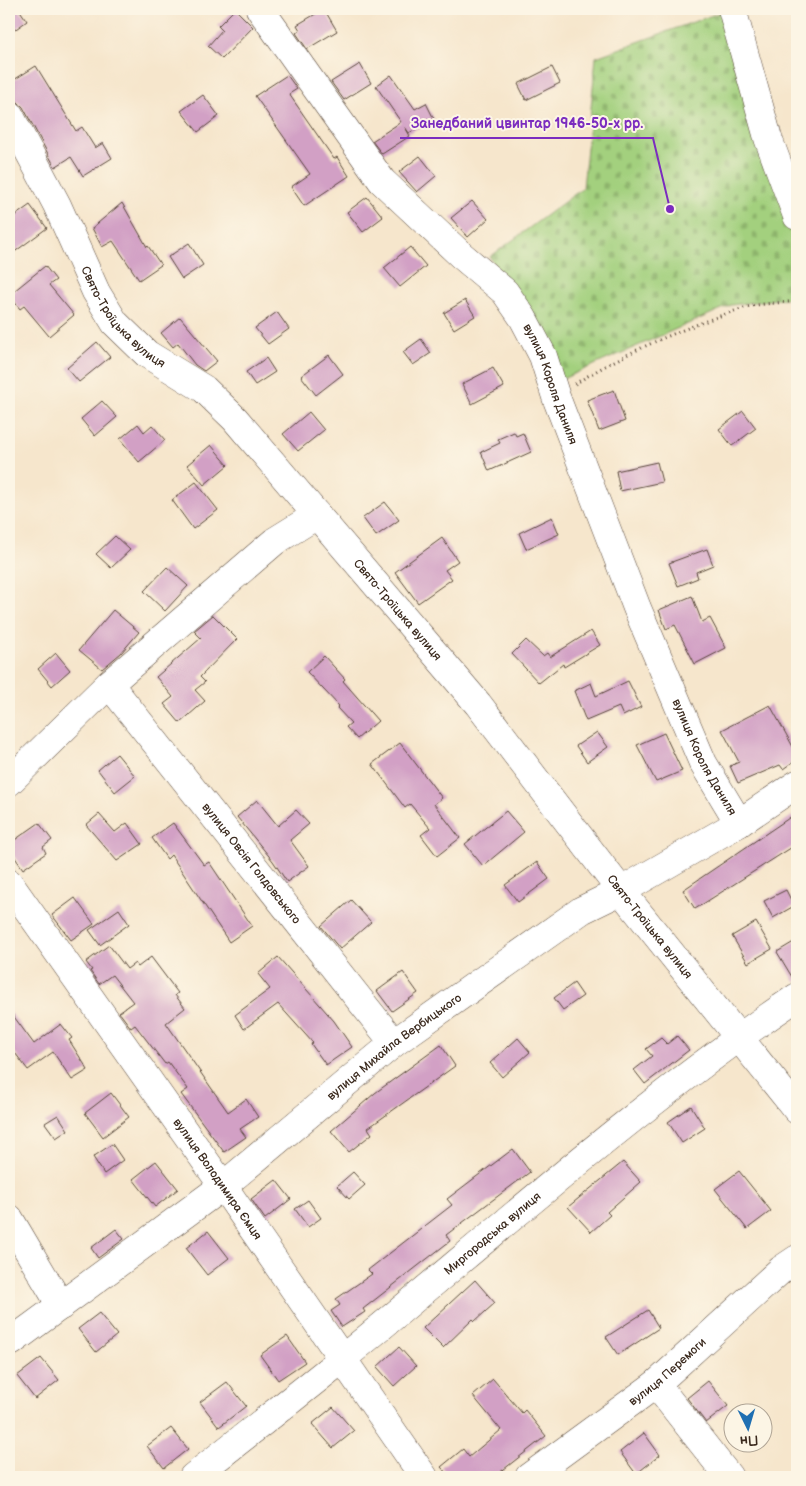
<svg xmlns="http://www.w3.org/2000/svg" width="806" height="1486" font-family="'Balsamiq Sans',sans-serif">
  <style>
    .cemetery { fill: url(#cemetery-stones); stroke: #6f7d4e }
    .building { fill: #d2a0c5 }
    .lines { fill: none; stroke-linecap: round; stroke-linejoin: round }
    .minor-casing { stroke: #574638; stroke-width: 29 }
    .path { stroke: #574638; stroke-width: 3; stroke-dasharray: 1 4; stroke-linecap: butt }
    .minor { stroke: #fff; stroke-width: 28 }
    .labels { text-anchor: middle; stroke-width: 4; stroke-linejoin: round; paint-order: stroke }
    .street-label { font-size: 12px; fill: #3b2a1e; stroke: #fcf5e5 }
    .leader { fill: none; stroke: #7b2cbf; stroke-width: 2 }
    .callout-dot { fill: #7b2cbf; stroke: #fcf5e5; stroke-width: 2 }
    .callout-label { font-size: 14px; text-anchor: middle; font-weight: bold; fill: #7b2cbf; stroke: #fcf5e5; stroke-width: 4; stroke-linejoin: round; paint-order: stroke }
  </style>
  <defs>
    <pattern id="cemetery-stones" width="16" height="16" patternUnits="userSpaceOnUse" patternTransform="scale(1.25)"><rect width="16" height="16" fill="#a3d07e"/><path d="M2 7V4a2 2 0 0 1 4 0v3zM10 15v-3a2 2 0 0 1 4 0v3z" fill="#8db36c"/></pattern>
  </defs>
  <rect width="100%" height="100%" fill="#fcf5e5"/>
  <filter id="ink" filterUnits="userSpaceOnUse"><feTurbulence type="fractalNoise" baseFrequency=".02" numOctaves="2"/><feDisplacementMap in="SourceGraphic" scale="10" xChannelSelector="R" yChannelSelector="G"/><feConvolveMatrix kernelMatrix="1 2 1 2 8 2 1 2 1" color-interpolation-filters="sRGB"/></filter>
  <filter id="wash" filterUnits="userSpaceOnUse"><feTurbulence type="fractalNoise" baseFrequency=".0096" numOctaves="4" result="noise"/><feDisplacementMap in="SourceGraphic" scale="20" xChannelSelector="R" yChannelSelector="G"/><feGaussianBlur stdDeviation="1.12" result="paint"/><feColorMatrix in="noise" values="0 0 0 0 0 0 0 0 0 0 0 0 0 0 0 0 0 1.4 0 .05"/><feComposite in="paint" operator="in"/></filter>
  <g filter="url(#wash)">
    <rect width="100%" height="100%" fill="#f6e6cc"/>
    <!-- cemetery -->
    <path class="cemetery" d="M724,11l33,121 40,109v47l-11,10 -55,7 -171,75 -70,-123 93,-69 13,-131z"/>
    <g id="blocks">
      <!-- building -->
      <path class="building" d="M9,9h10l8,12 -18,13z
        M235,9l18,18 -31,32 -14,-13 14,-16 -4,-4z
        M324,9l13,22 -30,18 -11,-16 4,-3 -3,-5z
        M360,64l11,19 -27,17 -13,-18z
        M36,66l40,65 6,-4 13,21 8,-5 9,15 -29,18 -12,-19 -16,10 -32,-60 -6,-6 -8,-2v-16z
        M552,67l8,16 -34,17 -8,-16z
        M287,75l10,14 -8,5 45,65 3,-2 12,19 -45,30 -13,-19 19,-13 -55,-78z
        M391,75l24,34 11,-6 8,16 -25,14 -4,-6 5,9 -28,18 -10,-13 29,-19 -25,-36z
        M203,95l16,21 -21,16 -17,-21z
        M420,156l16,20 -19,16 -18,-20z
        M367,197l16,20 -20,15 -16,-20z
        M472,201l16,18 -20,18 -17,-19z
        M122,203l25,44 1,-1 13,19 -22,15 -26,-39 -11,6 -10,-19z
        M30,205l17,23 -38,28v-36z
        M189,243l14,22 -21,14 -14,-22z
        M410,247l16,19 -26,21 -16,-19z
        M45,266l11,14 -7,5 25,30 -25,21 -25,-30 -4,3 -11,-14z
        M465,300l10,16 -21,13 -10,-16z
        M277,312l12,17 -21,15 -13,-16z
        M180,317l37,44 -13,10 -9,-6 -17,-22 -5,4 -12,-14z
        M421,339l10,14 -18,12 -10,-13z
        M97,342l13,15 -31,25 -12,-14z
        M329,355l14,19 -27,21 -15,-19z
        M266,358l9,14 -20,13 -9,-13z
        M493,368l11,19 -32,17 -10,-20z
        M614,390l11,31 -26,10 -12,-31z
        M102,401l15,16 -22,19 -14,-17z
        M743,411l13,17 -24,18 -13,-17z
        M309,412l15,18 -26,21 -15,-17z
        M138,424l6,8 8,-7 13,15 -26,22 -19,-23z
        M514,432l2,4 7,-3 8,19 -42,19 -8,-19 19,-9 -2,-4z
        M211,445l17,20 -24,20 -17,-20z
        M657,462l5,20 -42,9 -4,-20z
        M196,482l22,28 -25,19 -21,-29z
        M385,502l14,18 -23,16 -13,-18z
        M552,517l7,17 -33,15 -7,-16z
        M115,536l15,14 -19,18 -15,-14z
        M442,538l16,23 -13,9 7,9 -34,24 -23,-31z
        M707,549l6,16 -17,7 2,6 -20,8 -9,-23z
        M167,567l21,19 -23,25 -21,-20z
        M692,596l10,26 8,-4 16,30 -31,16 -20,-39 -9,4 -7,-19z
        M113,610l26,22 -18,21 -19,16 -23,-19z
        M213,615l24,24 -37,38 5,5 -10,8 10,11 -25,22 -16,-19 9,-7 -17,-20 45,-39 -7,-7z
        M591,631l9,14 -36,22 -1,-3 -24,19 -27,-29 14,-14 17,16 4,-3 3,4z
        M56,653l14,17 -18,16 -14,-17z
        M324,656l21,23 -2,2 35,40 -21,18 -11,-12 5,-4 -14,-15 2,-2 -32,-34z
        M628,681l13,26 -18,9 -4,-9 -33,14 -12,-30 17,-8 5,13z
        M770,705l27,49v5l-14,10 -3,-4 -42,18 -8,-17 9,-4 -17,-32z
        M597,732l11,15 -21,15 -11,-16z
        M664,733l18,38 -26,11 -19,-37z
        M400,743l42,55 -8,6 26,34 -23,18 -16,-21 9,-7 -20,-24 -5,4 -33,-44z
        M117,754l18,22 -20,16 -17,-22z
        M257,800l21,26 18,-16 13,14 -19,16 19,26 -22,16 -14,-21 -36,-44z
        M506,811l18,21 -41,34 -18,-22z
        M99,814l16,18 12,-9 15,21 -25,17 -31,-36z
        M792,816l5,9v19l-102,65 -12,-19z
        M39,823l13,17 -9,7 3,6 -23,16 -14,-20v-5z
        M173,823l31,42 5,-3 43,64 -23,16 -58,-87 -4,4 -15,-21z
        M537,862l12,17 -31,23 -13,-17z
        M786,890l8,16 -21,12 -9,-17z
        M75,898l19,26 -23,16 -19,-25z
        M351,900l20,22 -31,27 -19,-23z
        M119,909l10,15 -29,21 -11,-15z
        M756,922l16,27 -24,14 -16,-27z
        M797,940v42h-2l-18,-30z
        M109,945l18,24 8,-6 3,4 13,-10 27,36 -3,2 10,13 -19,15 62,89 18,-13 12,18 -18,12 6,8 -22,15 -43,-58 7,-5 -20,-27 -3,2 -30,-39 -4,3 -12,-16 14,-10 -21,-27 -13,9 -9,-13 2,-1 -6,-8z
        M278,957l56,64 18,26 -26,18 -15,-21 2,-1 -35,-39 -34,25 -9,-14 35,-26 -12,-15z
        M403,972l15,21 -26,18 -15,-20z
        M574,983l9,13 -20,14 -9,-12z
        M9,1010l25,34 27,-20 11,14 -3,2 19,30 -16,10 -19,-28 -25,18 -19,-25z
        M677,1036l12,14 -44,34 -11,-14 18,-14 -6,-7 15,-11 6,6z
        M518,1038l12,14 -28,25 -12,-14z
        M441,1045l14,21 -87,62 4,6 -23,18 -18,-21 44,-38z
        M111,1093l18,24 -26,20 -18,-24z
        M691,1106l14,22 -23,15 -14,-21z
        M58,1115l10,15 -12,8 -11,-15z
        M112,1144l11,16 -19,14 -11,-17z
        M513,1149l17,23 -84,63 4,6 -87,68 2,3 -23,15 -11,-16 9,-6 -4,-6 36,-25 -4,-4 84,-65 -5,-6z
        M156,1161l22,28 -23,18 -22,-28z
        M623,1162l18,20 -34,30 3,3 -19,17 -23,-25z
        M739,1171l32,40 -24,18 -32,-40z
        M353,1172l12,13 -16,14 -12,-13z
        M276,1180l15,19 -26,20 -14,-20z
        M308,1200l13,18 -13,9 -13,-18z
        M116,1229l8,10 -26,19 -7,-10z
        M208,1231l21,27 -22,17 -21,-27z
        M475,1280l20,23 -20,18 -2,-2 -30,29 -20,-20z
        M648,1310l11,18 -41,27 -12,-18z
        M99,1313l18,22 -21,17 -18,-23z
        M287,1336l18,26 -27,18 -18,-25z
        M399,1347l17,19 -22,20 -17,-19z
        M41,1358l18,22 -24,19 -18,-23z
        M493,1379l29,34 3,-3 21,26 -52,41h-44l-9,-10 22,-18 6,8 32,-27 -28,-34z
        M708,1381l20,25 -22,17 -19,-25z
        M227,1382l19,24 -27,21 -19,-25z
        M333,1407l21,24 -21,17 -21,-24z
        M171,1428l17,21 -24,19 -17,-22z
        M644,1433l16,22 -24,19 -16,-22z"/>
    </g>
  </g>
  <g filter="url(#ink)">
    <use href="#blocks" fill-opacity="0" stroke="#574638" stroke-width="1"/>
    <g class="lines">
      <defs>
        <g id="minor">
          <path id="s1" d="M260,9l122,172 79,74 44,37 18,26 20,38 13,41 81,211 66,155 36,60"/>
          <path d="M732,9l36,129 29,78"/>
          <path id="s2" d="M9,114l48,91 39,87 19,31 32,31 57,35 31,30 243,285 143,187 176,219"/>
          <path id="s3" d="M109,684l285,359"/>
          <path d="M9,782l100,-98 166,-143 42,-26"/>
          <path id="s4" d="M9,883l214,303 201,291"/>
          <path d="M9,1218l52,88"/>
          <path id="s5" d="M11,1342l212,-156 171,-143 188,-133 39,-19 118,-68 58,-39"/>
          <path d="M656,1384l73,93"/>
          <path id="s6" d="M193,1477c49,-39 100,-78 149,-118 150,-123 294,-253 455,-362"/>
          <path id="s7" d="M529,1477l127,-93 126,-115 15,-10"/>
        </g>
      </defs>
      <!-- minor casing -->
      <use href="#minor" class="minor-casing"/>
      <!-- path -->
      <path class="path" d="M575,384c45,-30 120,-61 172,-77 16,-4 34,-4 50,-6"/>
      <!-- minor -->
      <use href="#minor" class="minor"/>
    </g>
  </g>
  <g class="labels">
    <!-- street labels -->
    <g class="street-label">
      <text dy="4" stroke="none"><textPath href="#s2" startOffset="235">Свято-Троїцька вулиця</textPath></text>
      <text dy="4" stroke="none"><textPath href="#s1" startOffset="480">вулиця Короля Даниля</textPath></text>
      <text dy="4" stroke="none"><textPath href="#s2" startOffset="640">Свято-Троїцька вулиця</textPath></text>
      <text dy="4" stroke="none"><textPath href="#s1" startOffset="884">вулиця Короля Даниля</textPath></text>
      <text dy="4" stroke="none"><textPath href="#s3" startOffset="229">вулиця Овсія Голдовського</textPath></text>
      <text dy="4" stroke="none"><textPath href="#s2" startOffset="1045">Свято-Троїцька вулиця</textPath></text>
      <text dy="4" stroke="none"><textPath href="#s5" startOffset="484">вулиця Михайла Вербицького</textPath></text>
      <text dy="4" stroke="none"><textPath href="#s4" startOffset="362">вулиця Володимира Ємця</textPath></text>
      <text dy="4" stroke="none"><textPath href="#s6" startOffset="386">Миргородська вулиця</textPath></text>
      <text dy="4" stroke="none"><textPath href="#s7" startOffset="174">вулиця Перемоги</textPath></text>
    </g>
  </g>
  <!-- callouts -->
  <path class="leader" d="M670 209L653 138H400"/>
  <circle class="callout-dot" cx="670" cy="209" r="5"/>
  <g class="callout-label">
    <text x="527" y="128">Занедбаний цвинтар 1946-50-х рр.</text>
  </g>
  <!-- margin -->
  <rect width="806" height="1486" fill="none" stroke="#fcf5e5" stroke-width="30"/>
  <!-- north arrow -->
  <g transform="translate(748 1428) rotate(175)"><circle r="24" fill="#fcf5e5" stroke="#afa495"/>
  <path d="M0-4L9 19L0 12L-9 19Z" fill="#1f6fb2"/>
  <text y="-8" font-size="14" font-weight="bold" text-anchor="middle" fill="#3b2a1e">Пн</text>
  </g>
</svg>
